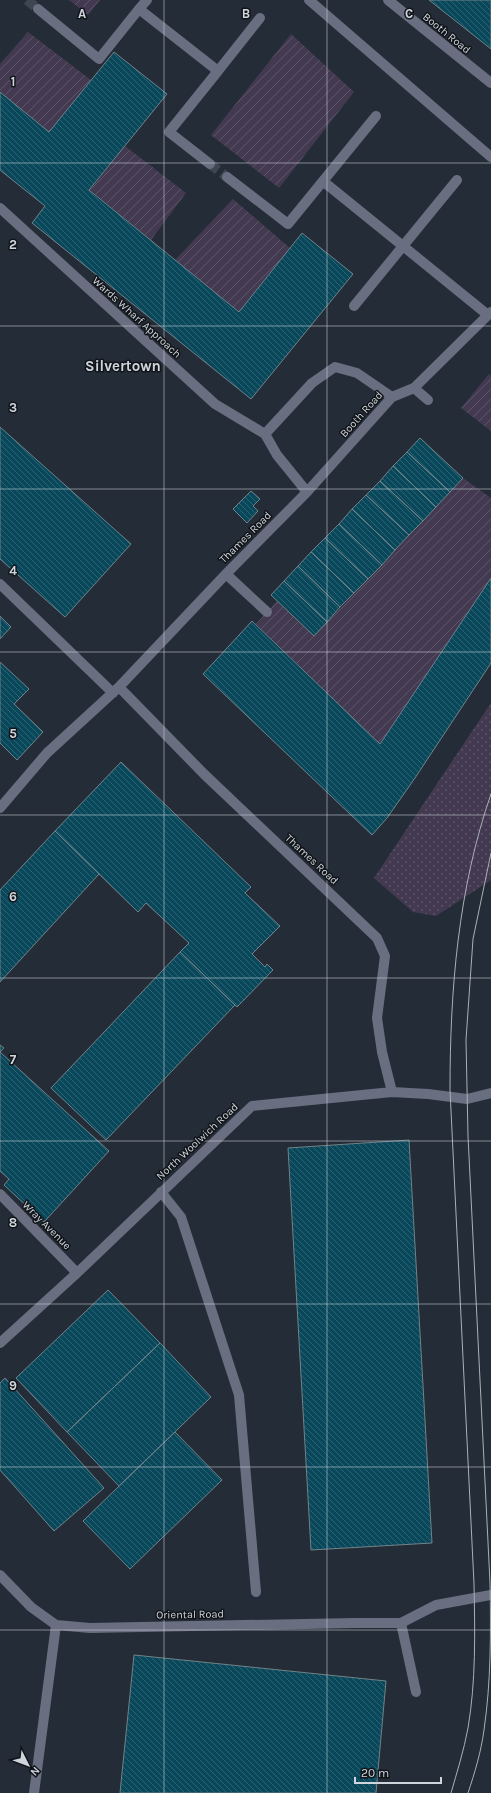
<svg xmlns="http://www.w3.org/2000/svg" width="491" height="1793" font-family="Karla,sans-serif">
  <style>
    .park { fill: url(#park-dots) }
    .garden { fill: url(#garden-furrows) }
    .building { fill: url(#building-back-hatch); stroke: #718289 }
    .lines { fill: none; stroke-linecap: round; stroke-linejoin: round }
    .minor-tunnel { stroke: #3e4650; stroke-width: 10; stroke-dasharray: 10 5; stroke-linecap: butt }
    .minor { stroke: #6a6e81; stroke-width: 10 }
    .tram { stroke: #a9b0b7; stroke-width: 1 }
    .grid { fill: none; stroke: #cfd5dc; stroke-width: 1; stroke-opacity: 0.55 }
    .labels { text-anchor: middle; stroke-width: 3; stroke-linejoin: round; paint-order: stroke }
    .street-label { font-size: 11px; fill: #cfd5dc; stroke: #111519 }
    .district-label { font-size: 15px; font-weight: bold; fill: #cfd5dc; stroke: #111519 }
    .grid-label { font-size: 13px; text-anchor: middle; font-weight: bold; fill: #cfd5dc; stroke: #111519; stroke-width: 3; stroke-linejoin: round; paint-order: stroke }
  </style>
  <defs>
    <pattern id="park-dots" width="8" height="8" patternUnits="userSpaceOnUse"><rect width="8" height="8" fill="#433951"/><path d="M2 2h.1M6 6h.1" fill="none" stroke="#5d5569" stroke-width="1.8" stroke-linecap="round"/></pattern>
    <pattern id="garden-furrows" width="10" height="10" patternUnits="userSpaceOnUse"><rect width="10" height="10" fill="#433951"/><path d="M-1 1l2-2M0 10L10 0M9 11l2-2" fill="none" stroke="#5d5569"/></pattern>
    <pattern id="building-back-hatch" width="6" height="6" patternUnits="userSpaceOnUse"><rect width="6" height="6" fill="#09485b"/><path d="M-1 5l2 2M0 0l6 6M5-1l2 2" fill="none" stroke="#2c6272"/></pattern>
  </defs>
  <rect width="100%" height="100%" fill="#242d37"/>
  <!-- park -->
  <path class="park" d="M491,703v177l-55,36 -23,-4 -39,-34z"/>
  <!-- garden -->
  <path class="garden" d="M69,0h31l-12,15z
    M28,32l63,48 -42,52 -49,-40v-28z
    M291,34l63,58 -75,96 -68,-53z
    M125,146l61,47 -35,47 -61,-50z
    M233,199l57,49 -51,64 -64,-52z
    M489,374l2,2v55l-30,-23z
    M463,478l28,20v80l-111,166 -124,-120 21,-23 37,35z"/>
  <!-- building -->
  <path class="building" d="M429,0h62v49z
    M114,52l53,42 -78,96 150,122 63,-79 51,41 -102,125 -219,-176 13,-17 -45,-36v-78l49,40z
    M0,427l131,117 -66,73 -65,-58z
    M420,438l43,40 -13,14 -43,-40z
    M407,452l43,40 -14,15 -43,-41z
    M393,466l43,41 -13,14 -43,-40z
    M380,481l43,40 -14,14 -43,-40z
    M251,491l9,8 -7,7 5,5 -11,12 -14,-14z
    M366,495l43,40 -14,15 -43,-41z
    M352,509l43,41 -13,15 -43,-41z
    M339,524l43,41 -14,14 -43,-41z
    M325,538l43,41 -14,14 -43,-41z
    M311,552l43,41 -14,14 -42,-41z
    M298,566l42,41 -13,15 -43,-41z
    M491,578v85l-76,115 -28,40 -15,17 -169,-161 49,-53 128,123z
    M284,581l43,41 -13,14 -43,-41z
    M0,616l11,11 -11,12z
    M0,662l29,27 -15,15 29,28 -26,28 -17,-17z
    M121,762l130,125 -6,6 35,33 -28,28 13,13 2,-3 6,6 -36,37 -57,-55 9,-9 -43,-40 -8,9 -83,-81z
    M55,831l44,43 -99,108v-92z
    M180,952l55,53 -129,135 -55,-52z
    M0,1045l4,3 -4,4 109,99 -65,71 -40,-37 5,-6 -9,-8z
    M409,1140l23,403 -121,7 -23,-402z
    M108,1290l52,53 -93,89 -51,-54z
    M160,1343l51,54 -92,89 -52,-54z
    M5,1378l99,110 -50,43 -54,-61v-87z
    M175,1432l47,48 -92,89 -47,-48z
    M134,1655l252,26 -10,112h-256z"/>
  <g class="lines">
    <!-- minor-tunnel -->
    <path class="minor-tunnel" d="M27,0l11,9
      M210,164l17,13"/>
    <!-- minor -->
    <path class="minor" d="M309,0l182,157
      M388,0l103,83
      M38,9l61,50 40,-50 79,62 -49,61 41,32
      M139,9l8,-9
      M218,71l42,-53
      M227,177l61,47 88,-108
      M324,182l164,133
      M0,208l215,196 50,30 12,21 30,37
      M354,306l103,-126
      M414,388l14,12
      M265,434l47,-51 23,-16 22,6 35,24
      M226,574l41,38
      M0,584l113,109
      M119,687l85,87 173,164 8,18 -8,62 5,34 10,40
      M0,808l47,-55 72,-66 107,-113 81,-82 85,-95 22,-9 77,-76
      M161,1192l20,25 58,178 17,197
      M0,1194l77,79
      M0,1343l77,-70 175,-167 140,-14 36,2 39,5 24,-6
      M0,1575l31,32 25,18 34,3 265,-5h46l35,-18 55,-10
      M401,1623l15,69
      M34,1793l22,-168"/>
    <!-- tram -->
    <path class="tram" d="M451,1793c6,-21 13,-43 17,-65 8,-47 7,-96 6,-144l-24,-494c0,-100 8,-201 41,-296
      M468,1793c7,-21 13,-41 16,-63 7,-48 7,-98 6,-147l-22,-447 -2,-96 7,-101 18,-86"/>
  </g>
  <!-- grid -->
  <path class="grid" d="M164,0v1793M327,0v1793M0,163h491M0,326h491M0,489h491M0,652h491M0,815h491M0,978h491M0,1141h491M0,1304h491M0,1467h491M0,1630h491"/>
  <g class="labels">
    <!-- street labels -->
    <g class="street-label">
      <text transform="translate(447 33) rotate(39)" y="4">Booth Road</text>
      <text transform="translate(137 317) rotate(42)" y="4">Wards Wharf Approach</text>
      <text transform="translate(361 414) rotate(-48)" y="4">Booth Road</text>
      <text transform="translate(245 537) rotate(-45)" y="4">Thames Road</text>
      <text transform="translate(312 859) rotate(43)" y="4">Thames Road</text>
      <text transform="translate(197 1141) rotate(-43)" y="4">North Woolwich Road</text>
      <text transform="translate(47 1225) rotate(45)" y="4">Wray Avenue</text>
      <text transform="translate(190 1614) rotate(-1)" y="4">Oriental Road</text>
    </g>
    <!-- district labels -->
    <g class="district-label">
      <text x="123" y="371">Silvertown</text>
    </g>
  </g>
  <g class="grid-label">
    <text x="82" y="18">A</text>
    <text x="246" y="18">B</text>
    <text x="409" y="18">C</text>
    <text x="13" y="86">1</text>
    <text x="13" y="249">2</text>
    <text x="13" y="412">3</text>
    <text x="13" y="575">4</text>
    <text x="13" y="738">5</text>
    <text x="13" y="901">6</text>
    <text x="13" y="1064">7</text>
    <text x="13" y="1227">8</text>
    <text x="13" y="1390">9</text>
  </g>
  <!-- north arrow -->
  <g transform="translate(28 1765) rotate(132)" stroke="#111519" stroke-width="3" paint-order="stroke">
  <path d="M0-3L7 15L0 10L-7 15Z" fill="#cfd5dc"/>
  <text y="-6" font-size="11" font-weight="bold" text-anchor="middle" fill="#cfd5dc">N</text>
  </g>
  <!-- scale -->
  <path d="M355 1777v6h86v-6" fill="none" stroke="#cfd5dc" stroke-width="2"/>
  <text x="361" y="1777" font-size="12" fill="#cfd5dc" stroke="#111519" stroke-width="3" paint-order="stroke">20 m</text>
</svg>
